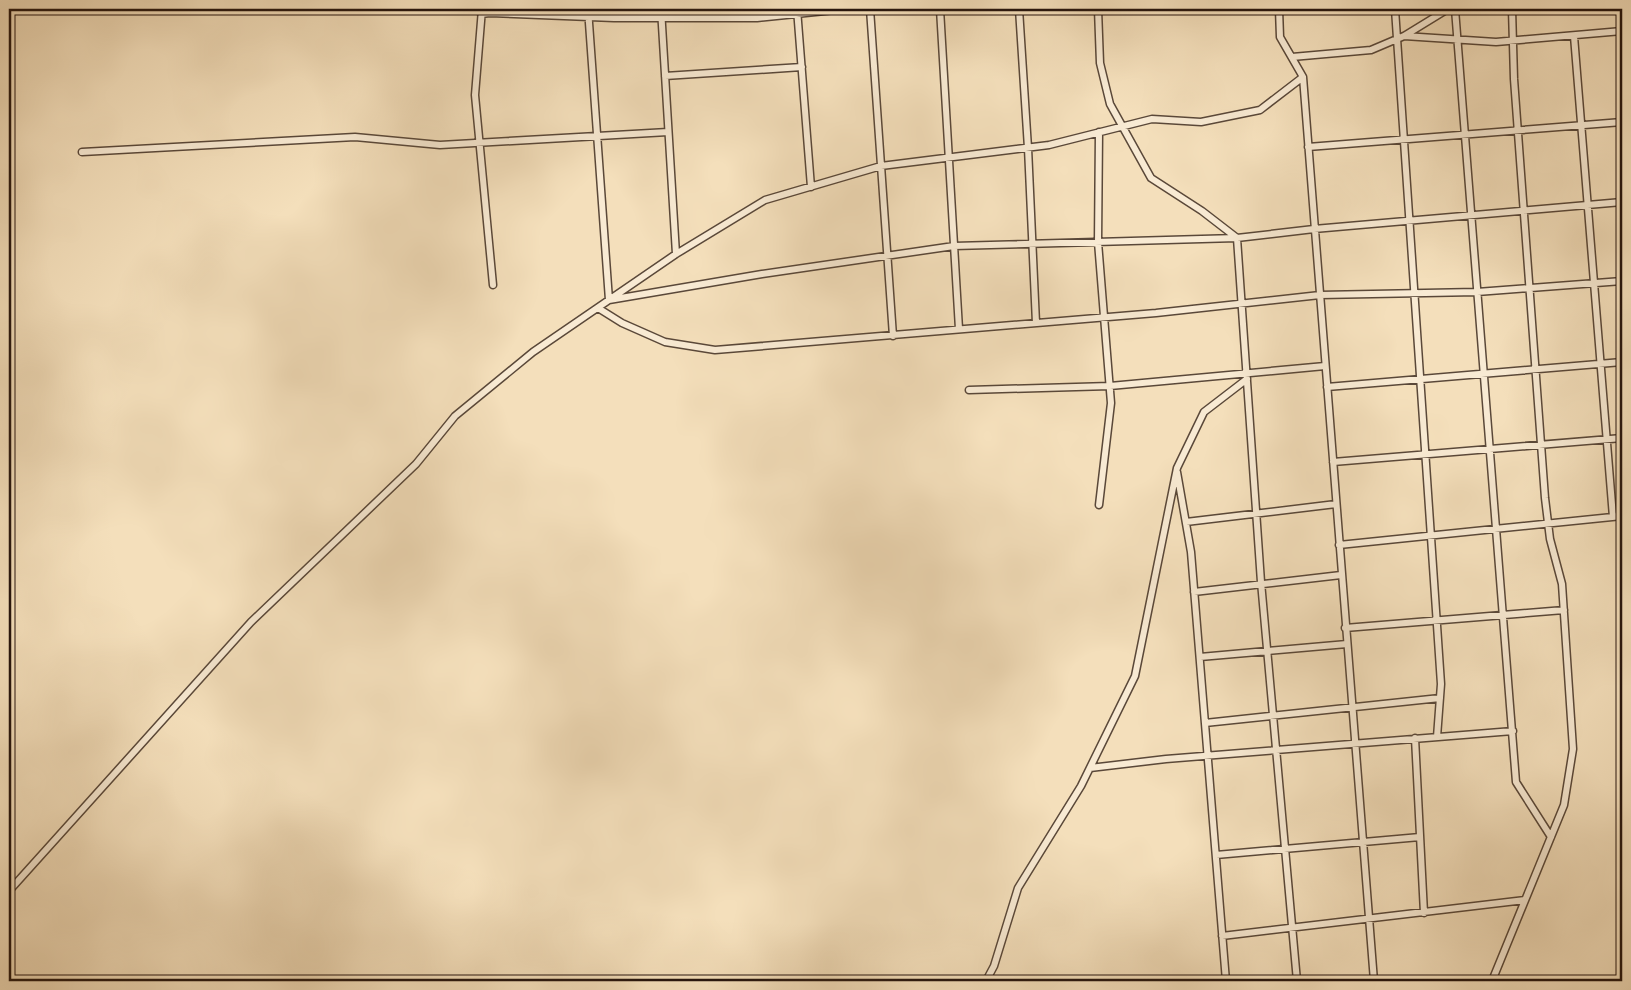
<svg xmlns="http://www.w3.org/2000/svg" width="1631" height="990" font-family="'Sorts Mill Goudy',serif">
  <style>
    .lines { fill: none; stroke-linecap: round; stroke-linejoin: round }
    .minor-casing { stroke: #5a4839; stroke-width: 9 }
    .minor { stroke: #f8ead3; stroke-width: 6 }
  </style>
  <rect width="100%" height="100%" fill="#f4dfbb"/>
  <filter id="stains"><feTurbulence type="fractalNoise" baseFrequency=".004" numOctaves="4"/><feColorMatrix values="0 0 0 0 .2 0 0 0 0 .09 0 0 0 0 .02 0 0 0 .5 -.17"/></filter>
  <radialGradient id="worn" r=".72"><stop offset=".6" stop-color="#630" stop-opacity="0"/><stop offset="1" stop-color="#630" stop-opacity=".3"/></radialGradient>
  <g class="lines">
    <defs>
      <path id="minor" d="M482,9l-7,86 18,190
        M588,9l21,291 153,-26 192,-28 283,-8 77,-9 308,-27
        M661,9l15,245
        M797,9l14,178
        M870,9l23,327
        M940,9l19,320
        M1019,9l9,139 8,175
        M1098,9l2,54 10,41 41,74 51,33 35,27 24,344 36,399
        M1279,9l1,28 23,40 71,904
        M1395,9l46,675 -4,53
        M1455,9l61,773 35,55
        M481,14l9,-1 124,5h143l88,-9
        M1404,36l92,6 126,-11
        M1574,36l39,481
        M1292,57l79,-7 33,-14 44,-27
        M665,76l137,-9
        M1099,132l-1,110 13,161 -12,102
        M1308,147l314,-25
        M82,152l273,-15 85,8 228,-13
        M598,308l24,15 43,19 50,8 441,-37 164,-18 157,-3 145,-11
        M1327,387l295,-25
        M969,390l141,-4 215,-20
        M1333,462l289,-24
        M1177,472l14,80 35,429
        M1186,522l150,-18
        M1339,545l283,-29
        M1194,592l147,-17
        M1345,628l219,-18
        M1200,657l147,-13
        M1205,723l235,-25
        M1415,738l9,175
        M1090,768l76,-9 347,-28
        M1216,855l204,-18
        M9,891l242,-269 165,-158 39,-48 78,-64 143,-98 89,-54 116,-34 168,-21 103,-26 49,3 59,-12 43,-33
        M1222,936l303,-36
        M986,981l8,-15 24,-78 63,-102 54,-110 42,-208 27,-56 43,-33
        M1492,981l72,-176 9,-56 -11,-165 -12,-45 -5,-41 -31,-419 -2,-70"/>
    </defs>
    <!-- minor casing -->
    <use href="#minor" class="minor-casing"/>
    <!-- minor -->
    <use href="#minor" class="minor"/>
  </g>
  <!-- margin -->
  <rect width="1631" height="990" fill="none" stroke="#f4dfbb" stroke-width="30"/>
  <rect x="10" y="10" width="1611" height="970" fill="none" stroke="#26150e" stroke-width="2.5"/>
  <rect x="15" y="15" width="1601" height="960" fill="none" stroke="#26150e"/>
  <rect width="100%" height="100%" filter="url(#stains)"/>
  <rect width="100%" height="100%" fill="url(#worn)"/>
</svg>
